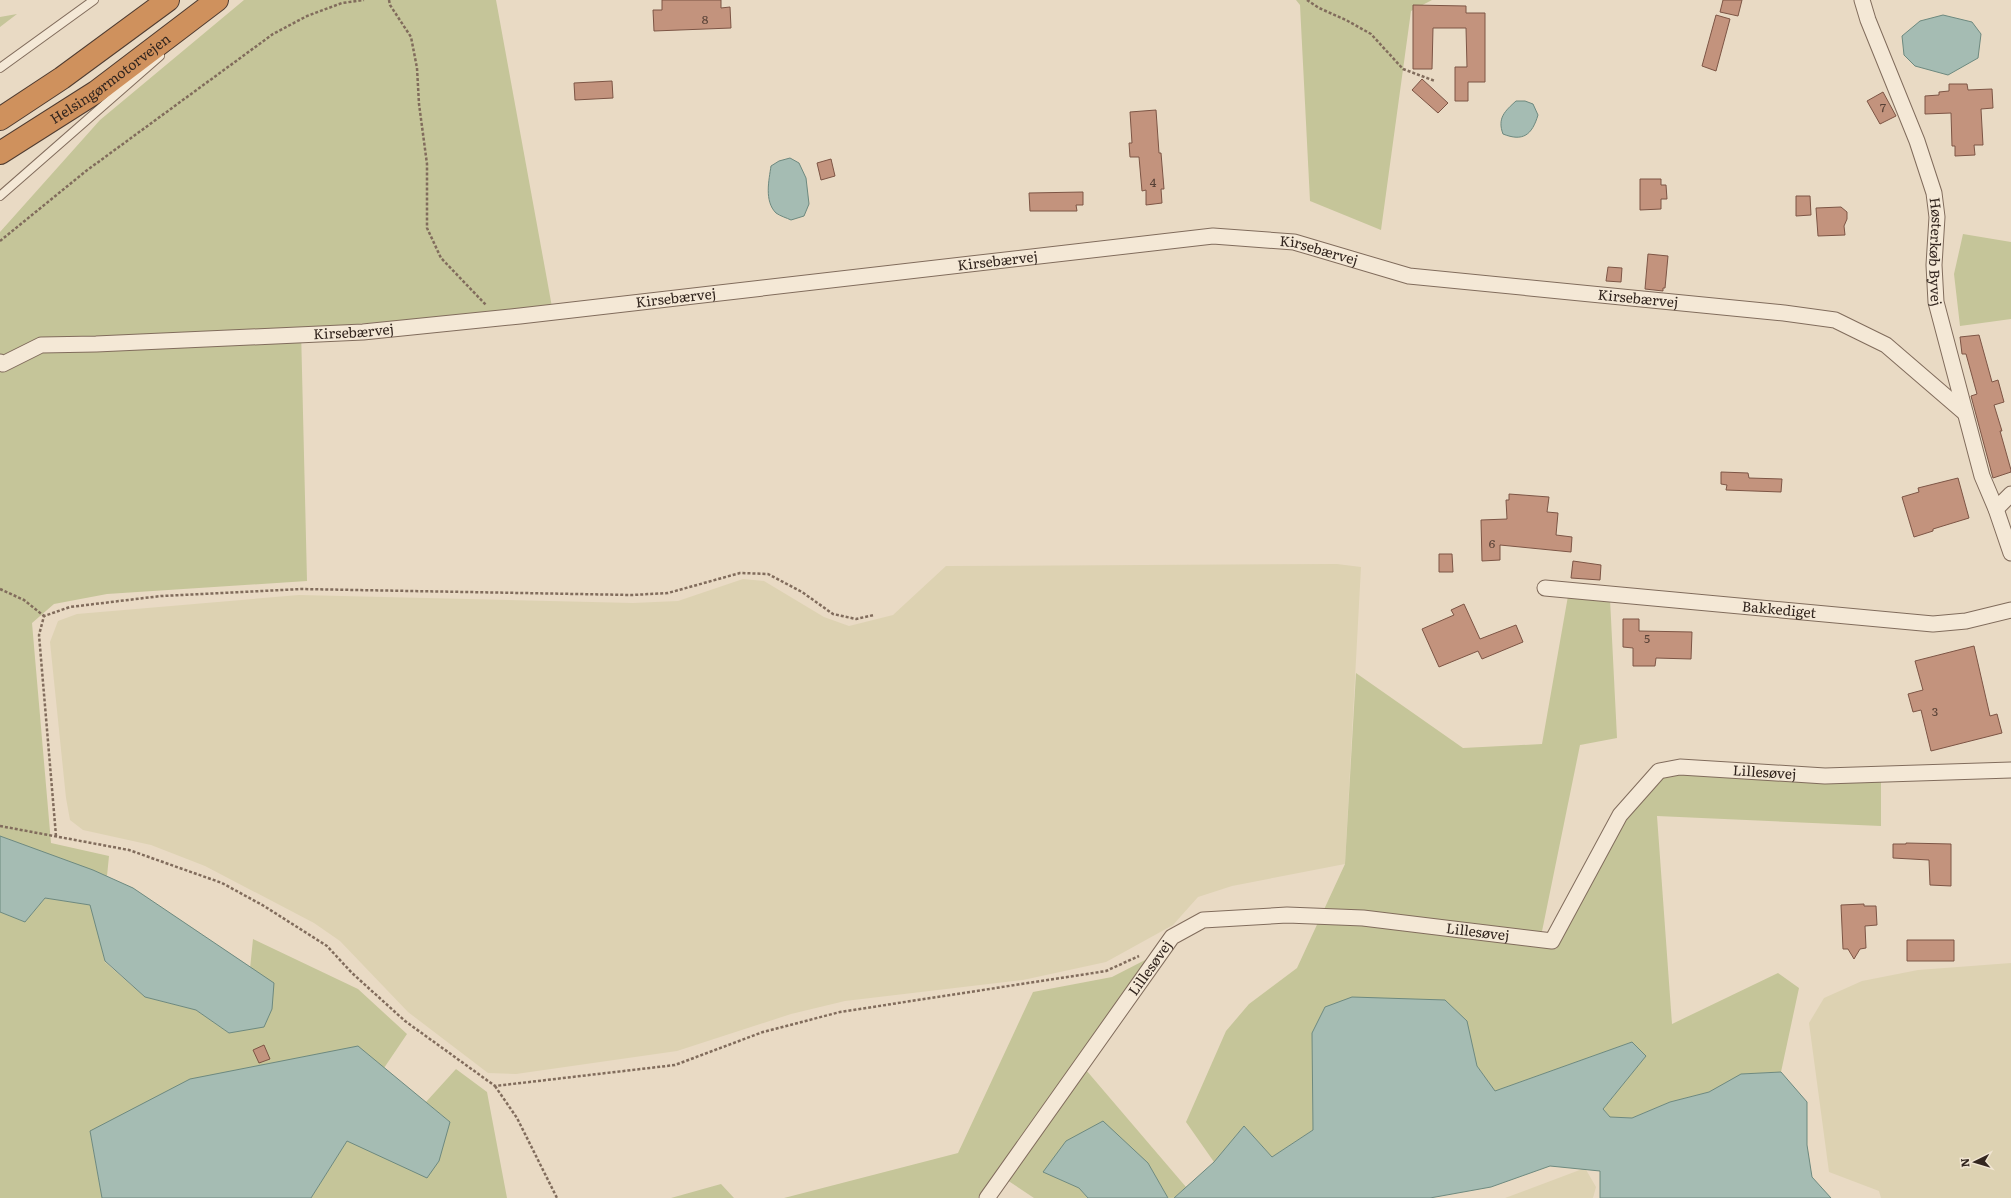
<svg xmlns="http://www.w3.org/2000/svg" width="2011" height="1198" font-family="Literata,serif">
  <style>
    .farmland { fill: #ddd2b2 }
    .green { fill: #c5c599 }
    .water { fill: #a5bcb3; stroke: #6d897f }
    .building { fill: #c3937d; stroke: #7d5545 }
    .lines { fill: none; stroke-linecap: round; stroke-linejoin: round }
    .lane-casing { stroke: #816c5c; stroke-width: 10 }
    .street-casing { stroke: #816c5c; stroke-width: 17 }
    .highway-casing { stroke: #4f3b30; stroke-width: 24 }
    .path { stroke: #816c5c; stroke-width: 2.5; stroke-dasharray: 3 2; stroke-linecap: butt }
    .lane { stroke: #f4e8d6; stroke-width: 8 }
    .street { stroke: #f4e8d6; stroke-width: 15 }
    .highway { stroke: #cf915d; stroke-width: 22 }
    .labels { text-anchor: middle; stroke-width: 3; stroke-linejoin: round; paint-order: stroke }
    .number-label { font-size: 12px; fill: #574136 }
    .street-label { font-size: 14px; fill: #33261f; stroke: #f1e5d2 }
  </style>
  <rect width="100%" height="100%" fill="#e9dac4"/>
  <!-- farmland -->
  <path class="farmland" d="M1337,564l24,3 -16,297 -113,22 -34,11 -25,28 -67,37 -83,18 -178,21 -54,13 -114,37 -161,23 -28,-1 -80,-61 -68,-71 -26,-18 -109,-57 -54,-21 -68,-15 -13,-10 -4,-22 -16,-156 8,-21 19,-7 222,-19 334,8 45,-2 65,-22 21,2 60,36 25,9 44,-11 53,-49z
    M2011,963v235h-130l-2,-7 -50,-19 -20,-149 15,-25 38,-17 56,-11z
    M1585,1168l11,19 -3,11h-88z"/>
  <!-- green -->
  <path class="green" d="M244,0h252l56,307 -251,22 6,252 -200,13 -53,10 -22,19 19,220 58,13 -2,20 -107,-40v-604l100,-112z
    M1296,0h136l-21,11 -30,219 -71,-29 -10,-196z
    M17,14l-17,13v-10z
    M1963,234l48,8v77l-51,7 -6,-52z
    M1568,596l42,3 7,139 -37,7 -41,201 17,3 68,-131 38,-41 20,-5 199,7v47l-224,-10 15,208 106,-51 21,15 -18,84 -37,2 -35,18 -39,10 -38,16 -22,-1 -7,-8 43,-53 -14,-14 -137,49 -18,-25 -11,-45 -154,12 1,97 -41,27 -28,-31 -30,36 -28,-40 40,-91 23,-27 48,-36 48,-104 11,-191 107,75 79,-4z
    M45,898l46,7 14,57 40,35 51,13 33,23 44,-50 -23,-14 3,-30 105,50 49,45 -23,34 -26,-22 -268,85 12,67h-102v-286l25,10z
    M1149,958l-171,240h-194l174,-45 75,-161 79,-15z
    M456,1069l31,23 20,106h-196l36,-57 103,-19 -24,-20z
    M1086,1070l100,117 -12,11h-6l-20,-35 -104,9 35,16 9,10h-54l-27,-18z
    M721,1184l13,14h-63z"/>
  <!-- water -->
  <path class="water" d="M1943,15l29,7 9,12 -3,24 -30,17 -33,-9 -11,-11 -2,-19 18,-15z
    M1516,101h9l8,3 5,11c-6,20 -15,27 -35,19 -6,-16 2,-23 13,-33z
    M790,158l9,5 7,15 3,26 -5,12 -13,4c-4,-2 -11,-4 -15,-7 -12,-12 -7,-33 -5,-47l8,-5z
    M0,836l93,34 40,18 141,95 -2,26 -8,18 -35,6 -33,-23 -51,-13 -40,-36 -15,-56 -45,-7 -20,24 -25,-10z
    M1352,997l93,3 22,21 10,45 18,25 137,-49 14,14 -43,53 7,8 22,1 38,-16 39,-10 32,-18 40,-2 26,30v43l5,32 19,21h-231v-27l-50,-5 -59,21 -61,11h-256l40,-36 30,-36 28,31 41,-27 -1,-97 13,-26z
    M358,1046l92,76 -11,39 -12,17 -80,-37 -36,57h-209l-12,-67 100,-52z
    M1103,1121l45,42 20,35h-80l-9,-10 -36,-16 23,-31z"/>
  <!-- building -->
  <path class="building" d="M662,0h59v8l9,-1 1,21 -77,3 -1,-21h9z
    M1723,0h19l-4,16 -18,-4z
    M1413,5l53,1v7h19v69h-17v19h-13v-34h12l-1,-39h-33l-1,41h-19z
    M1716,15l14,4 -14,52 -14,-5z
    M1422,79l26,24 -10,10 -26,-23z
    M612,81l1,17 -38,2 -1,-17z
    M1949,84h18l1,6 24,-1 1,19 -12,1 2,36h-9l1,10 -20,1v-10h-3l-1,-33 -26,1v-18l14,-1v-3l10,-1z
    M1883,92l13,24 -16,8 -13,-23z
    M1156,110l3,43h2l3,36h-3l1,14 -16,2v-15l-4,1 -3,-34h-9l-1,-14h3l-2,-31z
    M831,159l4,17 -14,4 -4,-17z
    M1640,179h21v6h5l1,14h-6v10l-21,1z
    M1083,192v13h-7l1,6h-47l-1,-18z
    M1796,196h14l1,19 -15,1z
    M1841,207l6,5v7l-3,7 1,9 -27,1 -2,-28z
    M1648,254l20,2 -3,32h-2v3l-18,-2z
    M1608,267l14,1 -1,14 -15,-1z
    M1979,335l13,47 6,-2 6,22 -10,3 8,26h-2l11,39v2l-18,6 -22,-82 6,-2 -11,-40h-4l-2,-17z
    M1721,472l27,1 1,5 33,1 -1,13 -55,-2 1,-5 -6,-1z
    M1958,478l11,40 -36,11v2l-19,6 -12,-40 17,-5 -1,-4z
    M1509,494l40,3 -2,15 11,1 -2,22 16,2 -1,15 -71,-7v15l-18,1 -1,-41 26,-1 -1,-19h3z
    M1439,554h13l1,18h-14z
    M1573,561l28,4 -1,15 -29,-2z
    M1464,604l16,35 36,-14 7,17 -41,17 -4,-8 -39,16 -17,-38 32,-14 -3,-5z
    M1623,619h16v12l53,1 -1,27 -35,-1 -1,8h-22v-18l-10,-1z
    M1974,646l16,70 7,-2 5,19 -71,18 -10,-41 -8,2 -5,-18 15,-4 -8,-29z
    M1906,843l45,1v42l-21,-1 -1,-25 -36,-2v-14h13z
    M1864,904v2h12l1,19 -12,1 1,22 -6,1 -6,10 -6,-10h-5l-2,-44z
    M1907,940h47v21h-47z
    M264,1045l6,14 -11,4 -6,-13z"/>
  <g class="lines">
    <defs>
      <path id="lane" d="M0,68l94,-68
        M0,196l160,-140"/>
      <g id="street">
        <path id="s1" d="M1862,0l6,20 49,121 17,52 3,24 -3,48 2,37 46,174 14,33 15,44"/>
        <path id="s2" d="M0,362l3,2 38,-19 55,-1 267,-12 157,-16 693,-80 81,6 115,34 375,37 51,7 51,25 79,68"/>
        <path d="M1996,509l15,-15"/>
        <path id="s3" d="M1545,588l388,36 33,-3 45,-11"/>
        <path id="s4" d="M987,1198l185,-261 31,-17 84,-5 76,3 189,23 68,-126 39,-44 21,-4 145,9 186,-6"/>
      </g>
      <g id="highway">
        <path d="M0,119l62,-41 106,-78"/>
        <path id="s5" d="M0,153l96,-61 121,-92"/>
      </g>
    </defs>
    <!-- lane casing -->
    <use href="#lane" class="lane-casing"/>
    <!-- street casing -->
    <use href="#street" class="street-casing"/>
    <!-- highway casing -->
    <use href="#highway" class="highway-casing"/>
    <!-- path -->
    <path class="path" d="M389,0l1,5 21,32 6,31 2,36 8,60v64l14,30 45,47
      M1307,0l12,8 27,12 25,14 32,35 32,12
      M0,241l86,-70 187,-137 34,-18 35,-13 22,-3
      M0,589l24,11 20,16
      M0,826l129,24 93,33 42,23 63,40 25,27 53,48 90,65 180,-21 88,-33 77,-20 266,-41 33,-15
      M56,836l-17,-201 5,-19 26,-9 91,-11 140,-7 331,6 36,-2 72,-20 28,1 34,18 31,22 23,5 18,-4
      M495,1086l22,32 40,80"/>
    <!-- lane -->
    <use href="#lane" class="lane"/>
    <!-- street -->
    <use href="#street" class="street"/>
    <!-- highway -->
    <use href="#highway" class="highway"/>
  </g>
  <g class="labels">
    <!-- number labels -->
    <g class="number-label">
      <text x="705" y="24">8</text>
      <text x="1883" y="112">7</text>
      <text x="1153" y="187">4</text>
      <text x="1492" y="548">6</text>
      <text x="1647" y="643">5</text>
      <text x="1935" y="716">3</text>
    </g>
    <!-- street labels -->
    <g class="street-label">
      <text dy="5" stroke="none"><textPath href="#s5" startOffset="133">Helsingørmotorvejen</textPath></text>
      <text dy="5" stroke="none"><textPath href="#s2" startOffset="1331">Kirsebærvej</textPath></text>
      <text dy="5" stroke="none"><textPath href="#s1" startOffset="265">Høsterkøb Byvej</textPath></text>
      <text dy="5" stroke="none"><textPath href="#s2" startOffset="1007">Kirsebærvej</textPath></text>
      <text dy="5" stroke="none"><textPath href="#s2" startOffset="683">Kirsebærvej</textPath></text>
      <text dy="5" stroke="none"><textPath href="#s2" startOffset="1655">Kirsebærvej</textPath></text>
      <text dy="5" stroke="none"><textPath href="#s2" startOffset="359">Kirsebærvej</textPath></text>
      <text dy="5" stroke="none"><textPath href="#s3" startOffset="235">Bakkediget</textPath></text>
      <text dy="5" stroke="none"><textPath href="#s4" startOffset="1014">Lillesøvej</textPath></text>
      <text dy="5" stroke="none"><textPath href="#s4" startOffset="631">Lillesøvej</textPath></text>
      <text dy="5" stroke="none"><textPath href="#s4" startOffset="282">Lillesøvej</textPath></text>
    </g>
  </g>
  <!-- north arrow -->
  <g transform="translate(1975 1162) rotate(265)" stroke="#f1e5d2" stroke-width="3" paint-order="stroke">
  <path d="M0-3L7 15L0 10L-7 15Z" fill="#33261f"/>
  <text y="-6" font-size="11" font-weight="bold" text-anchor="middle" fill="#33261f">N</text>
  </g>
</svg>
